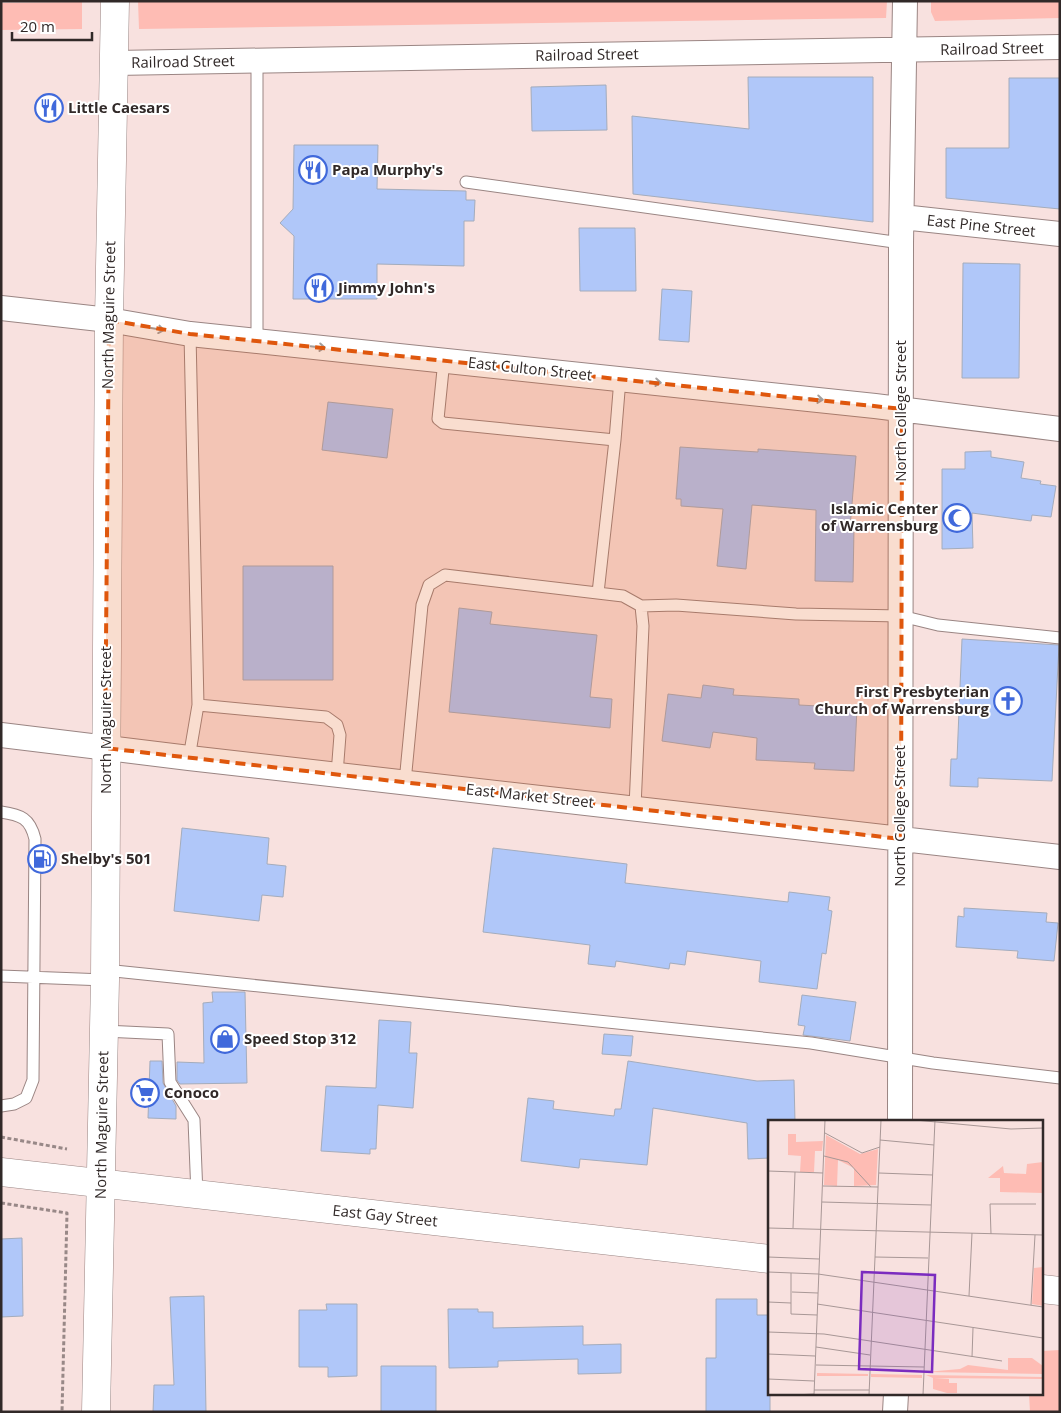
<svg xmlns="http://www.w3.org/2000/svg" width="1061" height="1413" font-family="'Open Sans',sans-serif">
  <style>
    .green { fill: #febcb4 }
    .building { fill: #b0c7f9; stroke: #a4acbc }
    .lines { fill: none; stroke-linecap: round; stroke-linejoin: round }
    .lane-casing { stroke: #9a8583; stroke-width: 13 }
    .street-casing { stroke: #9a8583; stroke-width: 26 }
    .secondary-casing { stroke: #9a8583; stroke-width: 29 }
    .primary-casing { stroke: #9a8583; stroke-width: 29 }
    .path { stroke: #988887; stroke-width: 3; stroke-dasharray: 4 2.5; stroke-linecap: butt }
    .lane { stroke: #fff; stroke-width: 11 }
    .street { stroke: #fff; stroke-width: 24 }
    .secondary { stroke: #fff; stroke-width: 28 }
    .primary { stroke: #fff; stroke-width: 28 }
    .oneway { stroke: #a29f9e }
    .marked { fill: #df570d; fill-opacity: 0.2; stroke: #df570d; stroke-width: 4; stroke-dasharray: 10 6; stroke-linejoin: round }
    .labels { text-anchor: middle; stroke-width: 4; stroke-linejoin: round; paint-order: stroke }
    .street-label { font-size: 15px; fill: #312928; stroke: #fff }
    .poi-label { font-size: 15px; font-weight: bold; fill: #312928; stroke: #fff; text-anchor: start }
    .inset-road { fill: none; stroke: #a89796; stroke-width: 1 }
    .view { fill: #7b2cbf; fill-opacity: 0.15; stroke: #7b2cbf; stroke-width: 2.5 }
    .inset-edge { fill: none; stroke: #312928; stroke-width: 2.5 }
  </style>
  <rect width="100%" height="100%" fill="#f8e1df"/>
  <!-- green -->
  <path class="green" d="M138,1h749l-1,17 -747,11z
    M931,1h129v17l-125,3 -4,-9z
    M82,2v27l-81,1v-27z
    M1060,1350v62h-30l-1,-18h13v-43z"/>
  <!-- building -->
  <path class="building" d="M748,77h125v145l-240,-28 -1,-78 117,13z
    M1009,78h51v131l-114,-11v-50h63z
    M606,85l1,45 -75,1 -1,-44z
    M294,145h84l-1,44 89,2v9h9l-1,21h-10v45l-87,-2v35h-84l1,-63 -14,-13 13,-14z
    M579,228h56l1,63h-56z
    M963,263l57,1 -1,114h-57z
    M662,289l30,2 -3,51 -30,-2z
    M328,402l65,7 -6,49 -65,-8z
    M680,447l78,5v-3l98,7 -6,72h4l-1,54 -38,-1 1,-71 -64,-5 -6,64 -29,-3 6,-57 -42,-3v-7h-5z
    M991,451v6l33,5 -3,16 20,3 -1,3 16,2 -5,31 -19,-2 -1,6 -59,-8 1,35 -31,1v-80h23v-17z
    M243,566h90v114h-90z
    M459,608l33,4 -2,12 107,11 -7,62 22,2 -2,29 -161,-16z
    M962,639l97,6 -7,136 -74,-3v9l-28,-1 1,-27h6z
    M703,685l31,4 -1,6 66,4v6l58,3 -3,63 -40,-2 1,-6 -59,-3 1,-22 -44,-6 -3,16 -48,-7 6,-47 33,4z
    M182,828l87,10 -2,26 19,2 -3,31 -21,-2 -3,26 -85,-10z
    M493,848l134,16 -2,19 163,19 1,-10 41,5 -2,13 4,1 -6,43 -4,-1 -5,36 -58,-7 2,-21 -74,-10 -2,14 -15,-2 -1,6 -53,-8 -1,6 -27,-3 2,-19 -107,-13z
    M964,908l83,5 -1,9 12,1 -4,38 -37,-3 1,-7 -62,-4 2,-31 6,1z
    M212,992h33l2,91 -67,1 -3,-4v-18l27,1 -1,-60 10,-1z
    M802,995l54,7 -6,39 -47,-6 2,-9 -7,-1z
    M379,1020l32,2 -2,31h8l-4,55 -35,-3 -2,44h-6v5l-49,-3 5,-65 50,2z
    M604,1034l29,2 -2,20 -29,-2z
    M150,1061h12l1,22 13,23v13l-28,-1z
    M628,1061l129,20 37,-1 1,42h-25v36l-22,1 -1,-36 -94,-15 -6,57 -67,-6 -1,9 -58,-7 7,-63 26,3 -1,8 61,7 1,-7h6z
    M22,1238l1,78 -22,1v-78z
    M204,1296l2,116h-53l1,-27h20l-4,-88z
    M716,1299h41v16h13v97h-64v-54h10z
    M326,1304h31v72l-29,1v-10h-29v-57h28z
    M448,1309h30v3h15v16l90,-2v19l38,-1v29l-43,1v-15l-80,2v6l-49,1z
    M381,1366h55v46h-55z"/>
  <g class="lines">
    <defs>
      <path id="lane" d="M257,60v281
        M466,182l435,61
        M444,360l-6,59 5,4 172,17 5,-61
        M598,593l17,-153
        M641,606l35,-1 120,9 105,2 37,9 122,13
        M198,705l128,12 11,8 3,10 -3,39
        M189,758l9,-53 -8,-371
        M405,782l17,-177 7,-20 16,-10 178,21 18,10 2,20 -8,181
        M1,812c20,3 29,6 34,27l-2,241 -7,18 -12,6 -13,2
        M105,970l706,73 122,20 127,15
        M1,976l104,4
        M104,1031l64,3 2,48 24,38 3,75"/>
      <path id="street" d="M115,63l945,-16
        M902,217l158,17
        M1,308l108,12 81,14 685,72 185,23
        M1,735l188,23 871,99
        M900,1122l1,-879 4,-242
        M895,1412l1,-18"/>
      <path id="secondary" d="M1,1172l769,87
        M1042,1289l18,2"/>
      <path id="primary" d="M96,1412l9,-432 4,-660 6,-319"/>
    </defs>
    <!-- lane casing -->
    <use href="#lane" class="lane-casing"/>
    <!-- street casing -->
    <use href="#street" class="street-casing"/>
    <!-- secondary casing -->
    <use href="#secondary" class="secondary-casing"/>
    <!-- primary casing -->
    <use href="#primary" class="primary-casing"/>
    <!-- path -->
    <path class="path" d="M1,1137l66,12
      M1,1203l66,10 -5,199"/>
    <!-- lane -->
    <use href="#lane" class="lane"/>
    <!-- street -->
    <use href="#street" class="street"/>
    <!-- secondary -->
    <use href="#secondary" class="secondary"/>
    <!-- primary -->
    <use href="#primary" class="primary"/>
  </g>
  <!-- one-way arrows -->
  <defs><path id="oneway-shaft" d="M-6 0H5M1.5-3L5.5 0L1.5 3" fill="none" stroke-width="1.6" stroke-linecap="round" stroke-linejoin="round" transform="scale(1.25)"/></defs>
  <g class="oneway">
    <use href="#oneway-shaft" transform="translate(157 329) rotate(10)"/>
    <use href="#oneway-shaft" transform="translate(318 347) rotate(6)"/>
    <use href="#oneway-shaft" transform="translate(654 382) rotate(6)"/>
    <use href="#oneway-shaft" transform="translate(816 399) rotate(6)"/>
  </g>
  <!-- marked area -->
  <path class="marked" d="M109,320l81,14 712,75 -1,430 -796,-91z"/>
  <!-- icons -->
  <defs>
    <symbol id="restaurant-ring" viewBox="-11 -11 22 22"><circle r="9.5" fill="#fff" stroke="#4069db" stroke-width="1.5"/><path d="M-5-6h1v4h1v-4h1v4h1v-4h1v5L-1.5 .5V6h-2V.5L-5-1ZM5-6V6H3V1.5H1.5Q1.5-4 5-6Z" fill="#4069db"/></symbol>
    <symbol id="mosque-ring" viewBox="-11 -11 22 22"><circle r="9.5" fill="#fff" stroke="#4069db" stroke-width="1.5"/><path d="M3.5-4.9A6 6 0 1 0 3.5 4.9A5 5 0 1 1 3.5-4.9Z" fill="#4069db"/></symbol>
    <symbol id="church-ring" viewBox="-11 -11 22 22"><circle r="9.5" fill="#fff" stroke="#4069db" stroke-width="1.5"/><path d="M-1.2-6h2.4v3.5h3.3v2.4h-3.3V6h-2.4V-.1h-3.3v-2.4h3.3Z" fill="#4069db"/></symbol>
    <symbol id="fuel-ring" viewBox="-11 -11 22 22"><circle r="9.5" fill="#fff" stroke="#4069db" stroke-width="1.5"/><path d="M-5.5-6h7V0h2V4h1.3V-2.5L3-4.5l.8-.8L6-3V5H2.5V1h-1V6h-7ZM-4.2-4.7v3.2H.2V-4.7Z" fill="#4069db"/></symbol>
    <symbol id="shop-ring" viewBox="-11 -11 22 22"><circle r="9.5" fill="#fff" stroke="#4069db" stroke-width="1.5"/><path d="M-5-2.5h2.3a2.7 3.5 0 0 1 5.4 0H5L5.5 6h-11ZM-1.5-2.5h3a1.5 2.3 0 0 0-3 0Z" fill="#4069db"/></symbol>
    <symbol id="supermarket-ring" viewBox="-11 -11 22 22"><circle r="9.5" fill="#fff" stroke="#4069db" stroke-width="1.5"/><path d="M-6-5.5h2.5l.6 2H6L4.5 2H-2.5L-4.4-4H-6ZM-1.5 3.2a1.3 1.3 0 1 0 .1 0ZM3 3.2a1.3 1.3 0 1 0 .1 0Z" fill="#4069db"/></symbol>
  </defs>
  <g fill-rule="evenodd">
    <use href="#restaurant-ring" x="33" y="92" width="32" height="32"/>
    <use href="#restaurant-ring" x="297" y="154" width="32" height="32"/>
    <use href="#restaurant-ring" x="303" y="272" width="32" height="32"/>
    <use href="#mosque-ring" x="941" y="502" width="32" height="32"/>
    <use href="#church-ring" x="992" y="685" width="32" height="32"/>
    <use href="#fuel-ring" x="26" y="843" width="32" height="32"/>
    <use href="#shop-ring" x="209" y="1023" width="32" height="32"/>
    <use href="#supermarket-ring" x="129" y="1077" width="32" height="32"/>
  </g>
  <g class="labels">
    <!-- street labels -->
    <g class="street-label">
      <text transform="translate(992 49) rotate(-1)" y="5">Railroad Street</text>
      <text transform="translate(587 55) rotate(-1)" y="5">Railroad Street</text>
      <text transform="translate(183 62) rotate(-1)" y="5">Railroad Street</text>
      <text transform="translate(981 226) rotate(6)" y="5">East Pine Street</text>
      <text transform="translate(109 315) rotate(-89)" y="5">North Maguire Street</text>
      <text transform="translate(530 369) rotate(6)" y="5">East Culton Street</text>
      <text transform="translate(901 411) rotate(-90)" y="5">North College Street</text>
      <text transform="translate(106 720) rotate(-90)" y="5">North Maguire Street</text>
      <text transform="translate(530 796) rotate(6)" y="5">East Market Street</text>
      <text transform="translate(900 816) rotate(-90)" y="5">North College Street</text>
      <text transform="translate(102 1125) rotate(-89)" y="5">North Maguire Street</text>
      <text transform="translate(385 1216) rotate(6)" y="5">East Gay Street</text>
    </g>
    <!-- poi labels -->
    <g class="poi-label">
      <text x="68" y="113">Little Caesars</text>
      <text x="332" y="175">Papa Murphy's</text>
      <text x="338" y="293">Jimmy John's</text>
      <text x="938" y="514" text-anchor="end">Islamic Center<tspan x="938" dy="17">of Warrensburg</tspan></text>
      <text x="989" y="697" text-anchor="end">First Presbyterian<tspan x="989" dy="17">Church of Warrensburg</tspan></text>
      <text x="61" y="864">Shelby's 501</text>
      <text x="244" y="1044">Speed Stop 312</text>
      <text x="164" y="1098">Conoco</text>
    </g>
  </g>
  <!-- overview -->
  <g transform="translate(768 1120)">
    <rect width="275" height="275" fill="#f8e1df"/>
    <path d="M20,14h8v8l27,-1 -1,10h-7l-1,21h-14l1,-16 -13,-1zM58,15l34,19 18,-5 -2,36 -22,1v-18l-16,-8 -1,26 -13,-1zM275,42v31l-43,-1v-14h-12l15,-12 1,7 22,1 1,-10zM275,147v39l-11,-2 2,-36zM240,238h24l11,8v8l-117,-2 34,-3 8,-4 40,5zM49,253l51,1v2h-51zM103,254l51,1v3l-51,-1zM158,255l117,2v2l-109,-1 15,1v4h8v10h-10l-14,-4v-11z" fill="#febcb4"/>
    <path class="inset-road" d="M147,0l96,9 32,-1M57,13l37,20 18,-6M0,17l1,-17M112,20l54,5M56,36l24,6 23,25M0,51l55,2M111,53l54,2M55,66l55,1M54,82l109,3M0,108l275,7M25,108l2,-56M223,114l-1,-30h46M0,137l51,2M107,137l53,1M0,152l50,2M23,153v41l26,1M50,154l225,33M24,172l26,1M201,176l3,-63M0,182l23,1M49,184l226,34M263,185l4,-70M0,212l56,2 178,27M48,227l54,8M0,234l47,2M204,237l1,-29M48,245l108,2M0,259l46,2M46,270h55M26,275l20,-1M46,275l11,-275M101,275l12,-275M155,275l12,-275"/>
    <path class="view" d="M94,152l73,3 -3,97 -73,-3z"/>
    <rect width="275" height="275" class="inset-edge"/>
  </g>
  <!-- border -->
  <rect width="1061" height="1413" fill="none" stroke="#312928" stroke-width="5"/>
  <!-- scale -->
  <path d="M12 32v8h80v-8" fill="none" stroke="#312928" stroke-width="2.5"/>
  <text x="20" y="32" font-size="15" fill="#312928" stroke="#ffffff" stroke-width="4" paint-order="stroke">20 m</text>
</svg>
